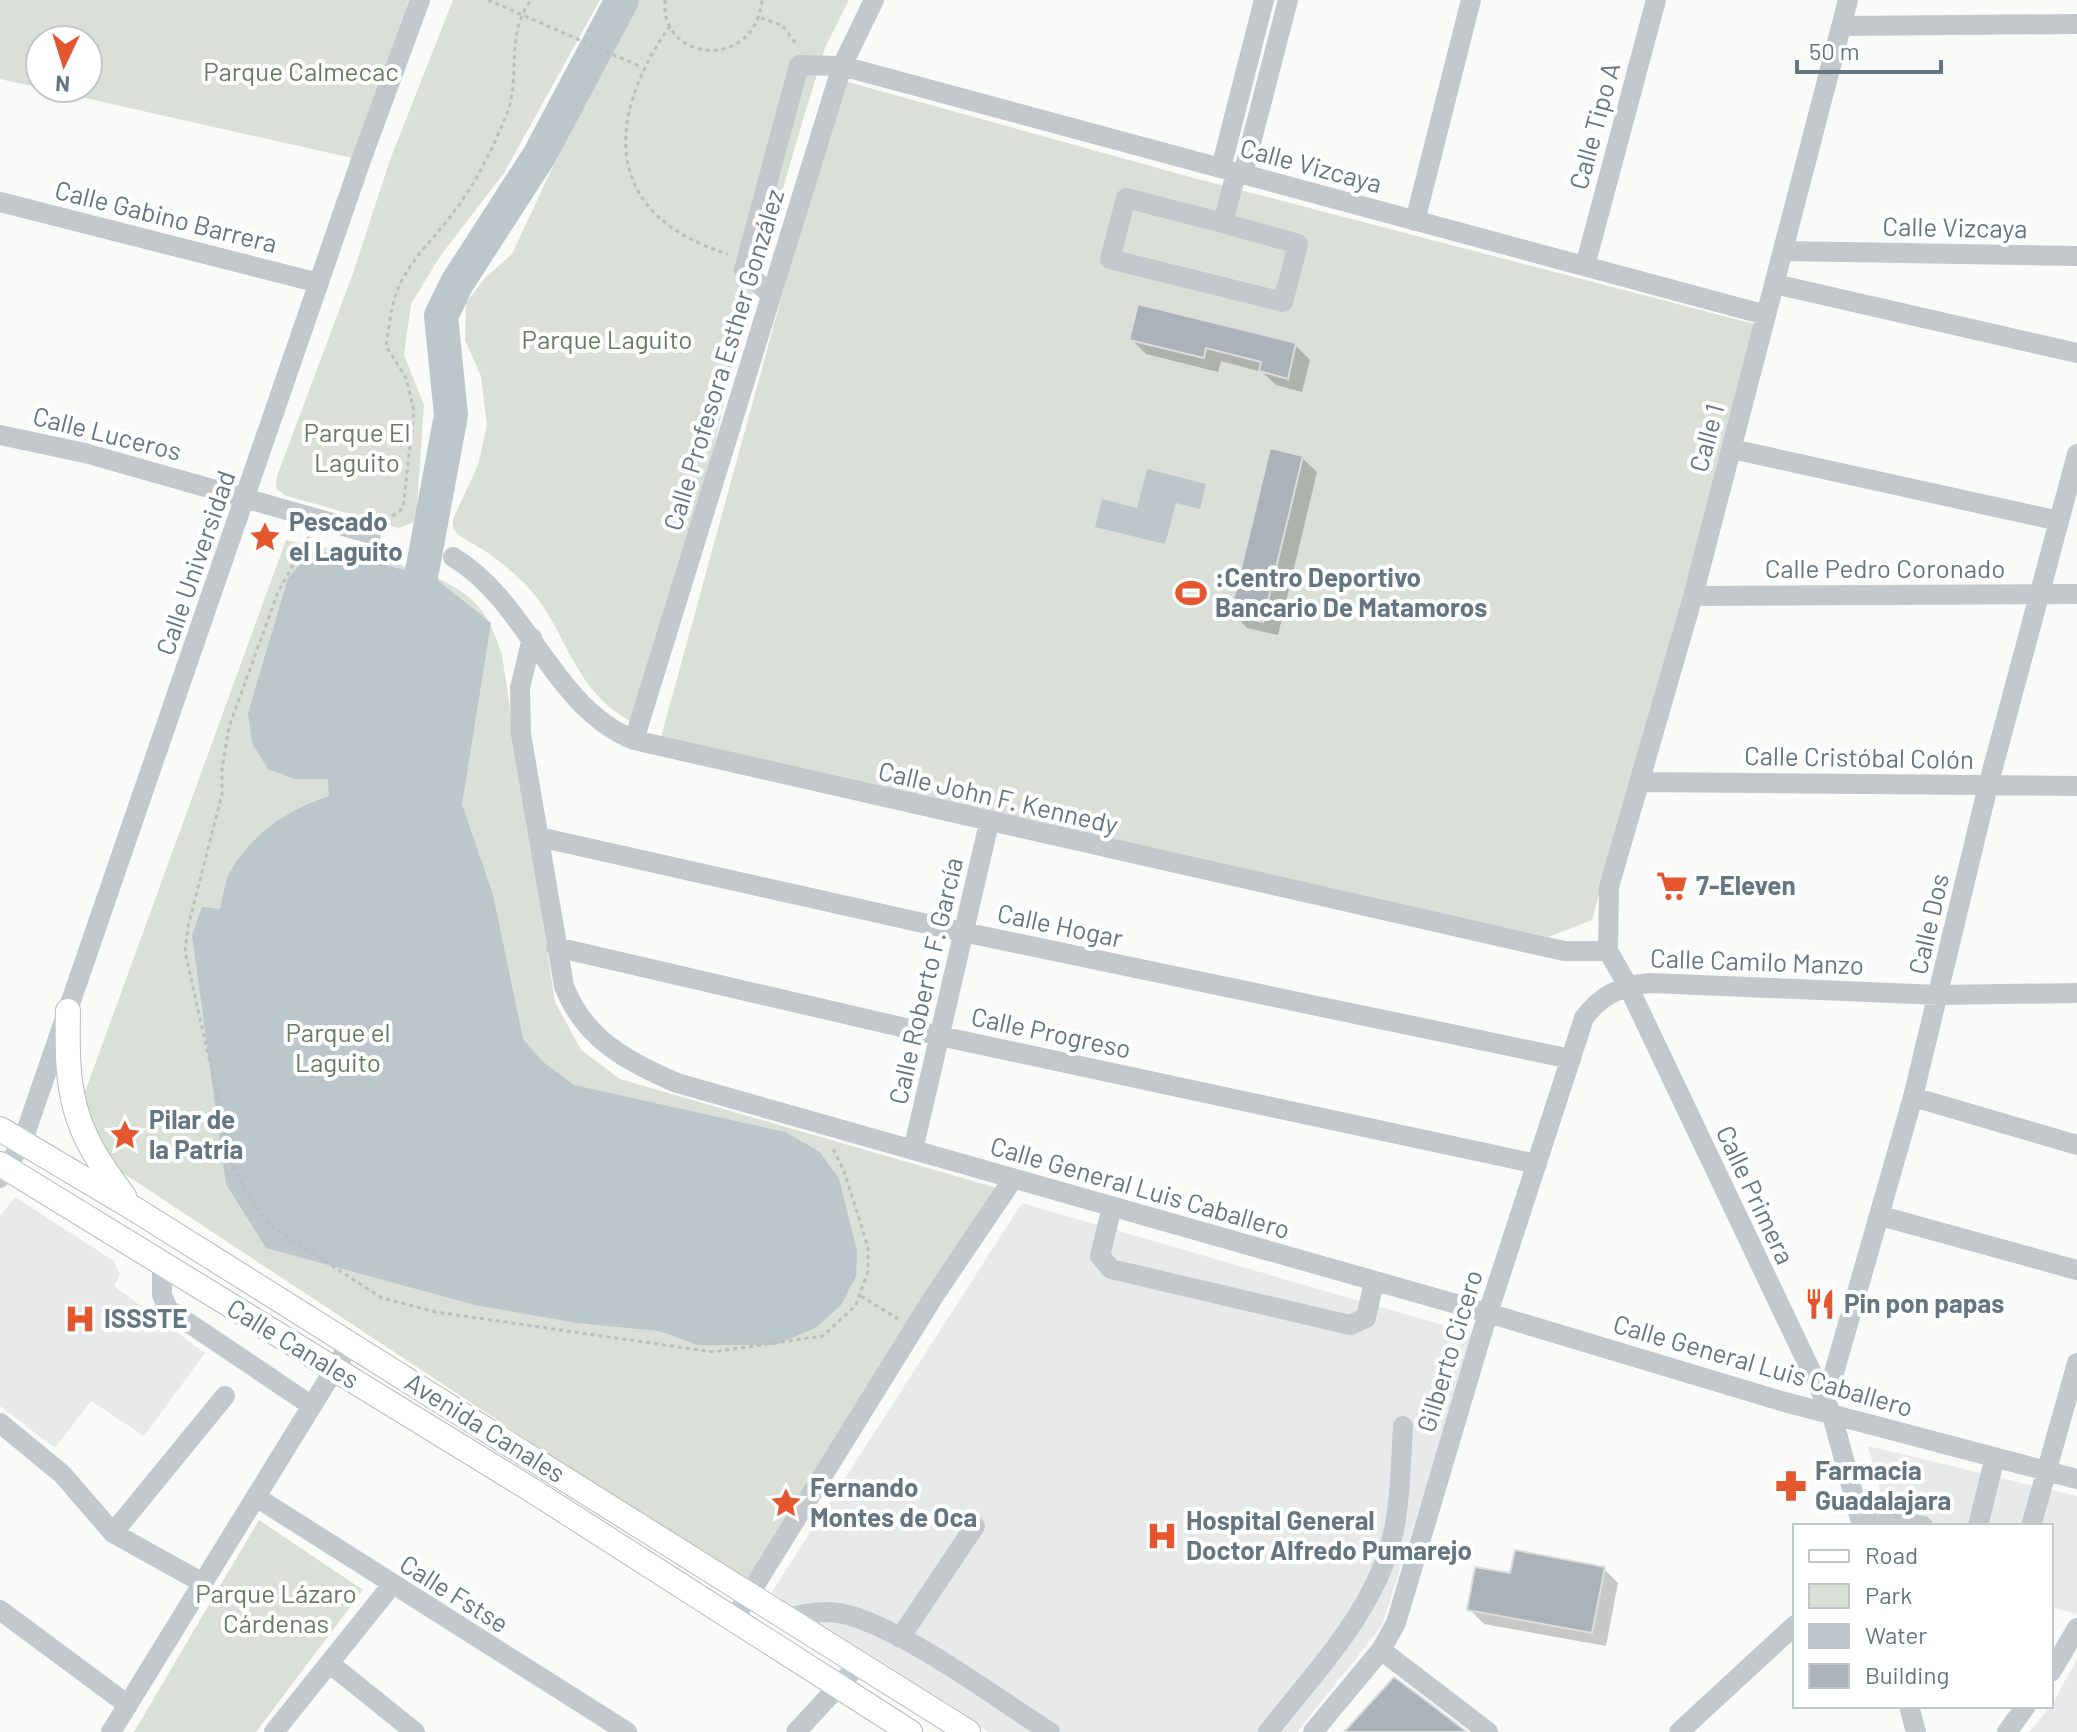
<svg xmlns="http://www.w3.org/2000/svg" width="2077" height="1732" font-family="Barlow,sans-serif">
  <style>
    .built { fill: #e8e9e9 }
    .green { fill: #dadfd7 }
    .water { fill: #bbc7cb }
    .shadow { fill: #0003 }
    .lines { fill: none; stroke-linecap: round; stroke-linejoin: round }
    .river { stroke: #bbc7cb; stroke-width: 34 }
    .building { fill: #aab3b9; stroke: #dcdcda; stroke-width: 2 }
    .major-casing { stroke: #b5babe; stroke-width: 26 }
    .path { stroke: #bbbfc2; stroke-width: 3; stroke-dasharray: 4 4; stroke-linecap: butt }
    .minor { stroke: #c3c8cc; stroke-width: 20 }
    .major { stroke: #fff; stroke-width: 24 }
    .labels { text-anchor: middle; stroke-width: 8; stroke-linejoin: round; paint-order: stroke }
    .park-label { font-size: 26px; fill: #687a64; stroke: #fff }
    .street-label { font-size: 26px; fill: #657683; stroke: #fff }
    .poi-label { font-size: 26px; font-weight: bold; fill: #657683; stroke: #fff; text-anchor: start }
  </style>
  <rect width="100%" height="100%" fill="#fafaf8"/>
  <!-- built -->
  <path class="built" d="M15,1197l99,64 6,13 -6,12 91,67 -61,83 -53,-35 -36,47 -55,-42v-190z
    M1022,1203l452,131 -92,292 -85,106h-309l-220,-134z
    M1868,1446l209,50v118l-26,-7v-81h-161z
    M2077,1659v73h-48l22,-26z"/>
  <!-- green -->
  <path class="green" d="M0,0h409l-57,158 -311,-70h47v-48h-48v48l-40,-9z
    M453,0h147l-96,173 -63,82 -30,49 -7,51 20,50 -8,116 -17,7 -115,-33 -8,-7 1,-12 76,-203 37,-113z
    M631,0h218l-24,48 -23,75 -63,217 -35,148 -74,233c-59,-33 -63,-93 -104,-136 -11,-11 -25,-23 -38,-32 -12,-9 -25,-12 -35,-24v-10l25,-54 9,-40 -6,-49 -16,-36 1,-37 19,-25 27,-24z
    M841,80l349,97 568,148 -166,595 -44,17 -887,-200z
    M286,540c53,11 148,23 187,61 16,15 22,34 29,54l53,347 26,48 39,29 377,109 -68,97 -182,300 -636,-420 -29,-65z
    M259,1520l104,70 -107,142h-122z"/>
  <!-- water -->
  <path class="water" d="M1147,469l59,15 -6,25 -24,-6 -11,41 -70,-17 7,-28 35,9z
    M336,551l100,28 55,44 -29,181 31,91 30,144 19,22 32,24 211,47 35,20 19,27 18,72 -1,25 -15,29 -24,22 -42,18h-77l-39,-14 -82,-8 -102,-18 -209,-57 -40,-64 -34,-249 10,-28 18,2c3,-11 4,-26 10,-37 21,-38 60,-64 99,-76l-1,-17h-33l-27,-10 -16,-26 -4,-30 40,-135 21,-24z"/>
  <!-- shadow -->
  <path class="shadow" d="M1131,339l164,6 15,15 -8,32 -26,-7 -14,-13 -41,-11 -3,11 -72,-18z
    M1302,458l15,14 -39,163 -31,-7 -14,-15z
    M1604,1569l14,14 -12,63 -122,-22 -15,-15 43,-33z"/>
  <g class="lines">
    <!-- river -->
    <path class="river" d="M421,577l30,-162 -10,-99 16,-33 82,-127 83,-156"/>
  </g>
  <!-- building -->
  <path class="building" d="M1138,304l158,39 -8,36 -29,-8 2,-9 -55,-14 -2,10 -75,-18z
    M1270,448l33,8 -40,166 -33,-8z
    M1515,1550l90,17 -13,66 -125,-23 8,-43 35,6z
    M1394,1677l30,22 43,33h-123z"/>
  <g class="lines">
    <defs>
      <path id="major" d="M68,1011c-2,84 4,118 56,185
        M0,1129l133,79 835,524
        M0,1164l530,325 380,243"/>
    </defs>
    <!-- major casing -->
    <use href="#major" class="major-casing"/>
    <!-- path -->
    <path class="path" d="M488,0l154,67
      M665,0c-6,62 90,72 97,0
      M761,18l21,7 15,20
      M670,26c-66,93 -67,190 58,228
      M386,521l17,-13 11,-97 -8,-33 -20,-32c3,-16 4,-34 9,-49 10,-32 35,-54 55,-80 23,-29 42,-66 56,-101 16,-39 -2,-80 25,-116
      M309,537l-31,55 -49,135 -7,42v25l-34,133 -3,25 49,217 14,26 21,30 113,73 54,14 277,40 110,-16 33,-31 12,-34v-24l-24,-76 -11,-22
      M861,1296l37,23"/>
    <!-- minor -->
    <path class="minor" d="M1848,0l-155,596 -84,291 -1,64 19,33 205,431 30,111
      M1843,26l234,-2
      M1221,168l43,-168
      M1243,174l45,-174
      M0,202l319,81
      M1415,221l56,-221
      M1223,223l75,21 -15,58 -173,-43 16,-61 97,25 13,-50
      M1783,251l294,5
      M1585,266l71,-266
      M1775,284l302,69
      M771,295l-27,-25 55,-205 43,1 924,249
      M0,435l85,18 286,81
      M1732,449l327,72
      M453,557c76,46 98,149 181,183l930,211h44
      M1693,596l384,-2
      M532,638l-12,50 1,46 43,252c20,53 64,76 113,97l811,230 293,88 296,78
      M634,740l208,-674 32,-66
      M1640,782l437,4
      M539,837l424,95 608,127
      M556,947l384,89 597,128
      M1913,1097l164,48
      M913,1150l76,-327
      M0,1178l22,-35 338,-980 60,-163
      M1112,1207l-12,49 11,13 239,56 16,-7 8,-36
      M1881,1216l196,54
      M162,1265v30l6,14 144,97
      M1825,1404l88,-307 75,-311 89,-332
      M0,1423l62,51 51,59 90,50
      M256,1497l371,235
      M1859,1515l64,11
      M1978,1526l17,-69
      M2031,1526l46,-163
      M113,1533l112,-137
      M0,1610l128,95
      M787,1618c20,-5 41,-9 61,-3 59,16 148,83 202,117
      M734,1619l200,-323 79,-117
      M900,1638l75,-112
      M1381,1650l107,82
      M329,1663l86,69
      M2051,1672l26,-44
      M1909,1706l7,26
      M111,1732l239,-388
      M274,1732l117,-146
      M796,1732l64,-69
      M1268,1732c50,-64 116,-130 128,-214 5,-30 5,-61 7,-92
      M1313,1732l68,-82 15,-27 92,-310 96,-295c17,-23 38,-33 67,-35l288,12 138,-2
      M1679,1732l116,-107
      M2007,1732l19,-26"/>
    <!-- major -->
    <use href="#major" class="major"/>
  </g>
  <!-- icons -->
  <defs>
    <symbol id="sight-bare" viewBox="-9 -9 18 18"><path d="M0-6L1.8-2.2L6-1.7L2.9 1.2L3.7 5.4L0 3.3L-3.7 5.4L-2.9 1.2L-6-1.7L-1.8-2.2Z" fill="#e4572e" stroke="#fff" stroke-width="2.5" paint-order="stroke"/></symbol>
    <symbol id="stadium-bare" viewBox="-9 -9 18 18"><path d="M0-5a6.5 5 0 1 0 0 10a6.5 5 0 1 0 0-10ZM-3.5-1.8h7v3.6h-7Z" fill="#e4572e" stroke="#fff" stroke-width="2.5" paint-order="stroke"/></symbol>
    <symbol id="supermarket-bare" viewBox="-9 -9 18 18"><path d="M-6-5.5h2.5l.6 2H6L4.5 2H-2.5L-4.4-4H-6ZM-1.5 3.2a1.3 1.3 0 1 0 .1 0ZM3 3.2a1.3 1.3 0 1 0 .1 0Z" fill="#e4572e" stroke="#fff" stroke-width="2.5" paint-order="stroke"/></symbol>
    <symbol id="restaurant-bare" viewBox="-9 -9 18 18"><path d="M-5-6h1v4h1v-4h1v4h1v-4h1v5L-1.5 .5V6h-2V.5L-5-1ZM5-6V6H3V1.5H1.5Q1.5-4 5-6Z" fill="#e4572e" stroke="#fff" stroke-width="2.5" paint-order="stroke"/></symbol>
    <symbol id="hospital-bare" viewBox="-9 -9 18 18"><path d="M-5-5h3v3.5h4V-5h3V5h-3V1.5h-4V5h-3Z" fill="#e4572e" stroke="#fff" stroke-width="2.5" paint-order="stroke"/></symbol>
    <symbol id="pharmacy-bare" viewBox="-9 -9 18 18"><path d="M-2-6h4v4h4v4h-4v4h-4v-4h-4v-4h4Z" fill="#e4572e" stroke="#fff" stroke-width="2.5" paint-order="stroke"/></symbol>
  </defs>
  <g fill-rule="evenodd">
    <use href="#sight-bare" x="243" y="515" width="44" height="44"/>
    <use href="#stadium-bare" x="1169" y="571" width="44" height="44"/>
    <use href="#supermarket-bare" x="1650" y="864" width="44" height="44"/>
    <use href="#sight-bare" x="103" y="1113" width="44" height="44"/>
    <use href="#restaurant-bare" x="1798" y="1282" width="44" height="44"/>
    <use href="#hospital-bare" x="58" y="1297" width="44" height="44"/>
    <use href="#pharmacy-bare" x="1769" y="1464" width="44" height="44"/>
    <use href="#sight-bare" x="764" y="1481" width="44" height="44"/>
    <use href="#hospital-bare" x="1140" y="1514" width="44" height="44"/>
  </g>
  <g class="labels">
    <!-- park labels -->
    <g class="park-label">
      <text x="301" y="81">Parque Calmecac</text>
      <text x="607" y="349">Parque Laguito</text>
      <text x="357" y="442">Parque El<tspan x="357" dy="30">Laguito</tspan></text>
      <text x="338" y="1042">Parque el<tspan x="338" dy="30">Laguito</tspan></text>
      <text x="276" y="1603">Parque Lázaro<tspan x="276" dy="30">Cárdenas</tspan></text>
    </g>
    <!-- street labels -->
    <g class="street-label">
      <text transform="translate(1595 126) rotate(-75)" y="9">Calle Tipo A</text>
      <text transform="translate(1311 166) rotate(15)" y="9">Calle Vizcaya</text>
      <text transform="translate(166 217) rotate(14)" y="9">Calle Gabino Barrera</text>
      <text transform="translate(1955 228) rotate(1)" y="9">Calle Vizcaya</text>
      <text transform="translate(724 360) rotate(-73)" y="9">Calle Profesora Esther González</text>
      <text transform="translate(107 434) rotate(14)" y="9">Calle Luceros</text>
      <text transform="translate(1707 438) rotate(-75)" y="9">Calle 1</text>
      <text transform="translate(196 563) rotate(-71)" y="9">Calle Universidad</text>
      <text x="1885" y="578">Calle Pedro Coronado</text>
      <text transform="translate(1859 758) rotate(1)" y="9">Calle Cristóbal Colón</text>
      <text transform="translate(998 798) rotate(13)" y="9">Calle John F. Kennedy</text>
      <text transform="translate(1929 924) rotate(-77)" y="9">Calle Dos</text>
      <text transform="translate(1060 926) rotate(12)" y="9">Calle Hogar</text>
      <text transform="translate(1757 962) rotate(2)" y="9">Calle Camilo Manzo</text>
      <text transform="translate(926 981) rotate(-77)" y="9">Calle Roberto F. García</text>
      <text transform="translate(1051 1033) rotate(12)" y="9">Calle Progreso</text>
      <text transform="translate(1140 1188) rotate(16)" y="9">Calle General Luis Caballero</text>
      <text transform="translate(1755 1195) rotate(65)" y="9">Calle Primera</text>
      <text transform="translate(293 1344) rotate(31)" y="9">Calle Canales</text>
      <text transform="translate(1450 1351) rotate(-73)" y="9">Gilberto Cicero</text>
      <text transform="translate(1763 1366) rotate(16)" y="9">Calle General Luis Caballero</text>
      <text transform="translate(485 1428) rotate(32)" y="9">Avenida Canales</text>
      <text transform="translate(454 1594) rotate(32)" y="9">Calle Fstse</text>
    </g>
    <!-- poi labels -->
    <g class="poi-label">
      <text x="289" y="531">Pescado<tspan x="289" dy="30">el Laguito</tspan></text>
      <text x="1215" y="587">:Centro Deportivo<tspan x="1215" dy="30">Bancario De Matamoros</tspan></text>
      <text x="1696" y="895">7-Eleven</text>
      <text x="149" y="1129">Pilar de<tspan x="149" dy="30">la Patria</tspan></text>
      <text x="1844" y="1313">Pin pon papas</text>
      <text x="104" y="1328">ISSSTE</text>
      <text x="1815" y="1480">Farmacia<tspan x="1815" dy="30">Guadalajara</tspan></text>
      <text x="810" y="1497">Fernando<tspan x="810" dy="30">Montes de Oca</tspan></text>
      <text x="1186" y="1530">Hospital General<tspan x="1186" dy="30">Doctor Alfredo Pumarejo</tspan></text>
    </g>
  </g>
  <!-- legend -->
  <rect x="1793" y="1524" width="260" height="184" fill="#ffffff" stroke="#c1c8cd" stroke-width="2"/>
  <rect x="1809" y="1550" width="40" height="12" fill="#ffffff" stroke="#c1c8cd" stroke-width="2"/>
  <text x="1865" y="1564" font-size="24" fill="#657683">Road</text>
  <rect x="1809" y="1584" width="40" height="24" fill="#dadfd7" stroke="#c1c8cd" stroke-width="2"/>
  <text x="1865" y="1604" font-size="24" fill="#657683">Park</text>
  <rect x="1809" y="1624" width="40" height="24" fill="#bbc7cb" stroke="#c1c8cd" stroke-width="2"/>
  <text x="1865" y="1644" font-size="24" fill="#657683">Water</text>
  <rect x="1809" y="1664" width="40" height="24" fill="#aab3b9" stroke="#c1c8cd" stroke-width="2"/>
  <text x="1865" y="1684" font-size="24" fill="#657683">Building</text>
  <!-- north arrow -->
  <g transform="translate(64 64) rotate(184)"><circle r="38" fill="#ffffff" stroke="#c1c8cd" stroke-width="2"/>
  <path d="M0-6L14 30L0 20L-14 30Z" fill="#e4572e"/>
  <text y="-12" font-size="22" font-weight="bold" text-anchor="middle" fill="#657683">N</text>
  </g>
  <!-- scale -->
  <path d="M1797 60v12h144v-12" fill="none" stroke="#657683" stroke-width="4"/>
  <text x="1809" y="60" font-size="24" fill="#657683" stroke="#ffffff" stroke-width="6" paint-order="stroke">50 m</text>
</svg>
